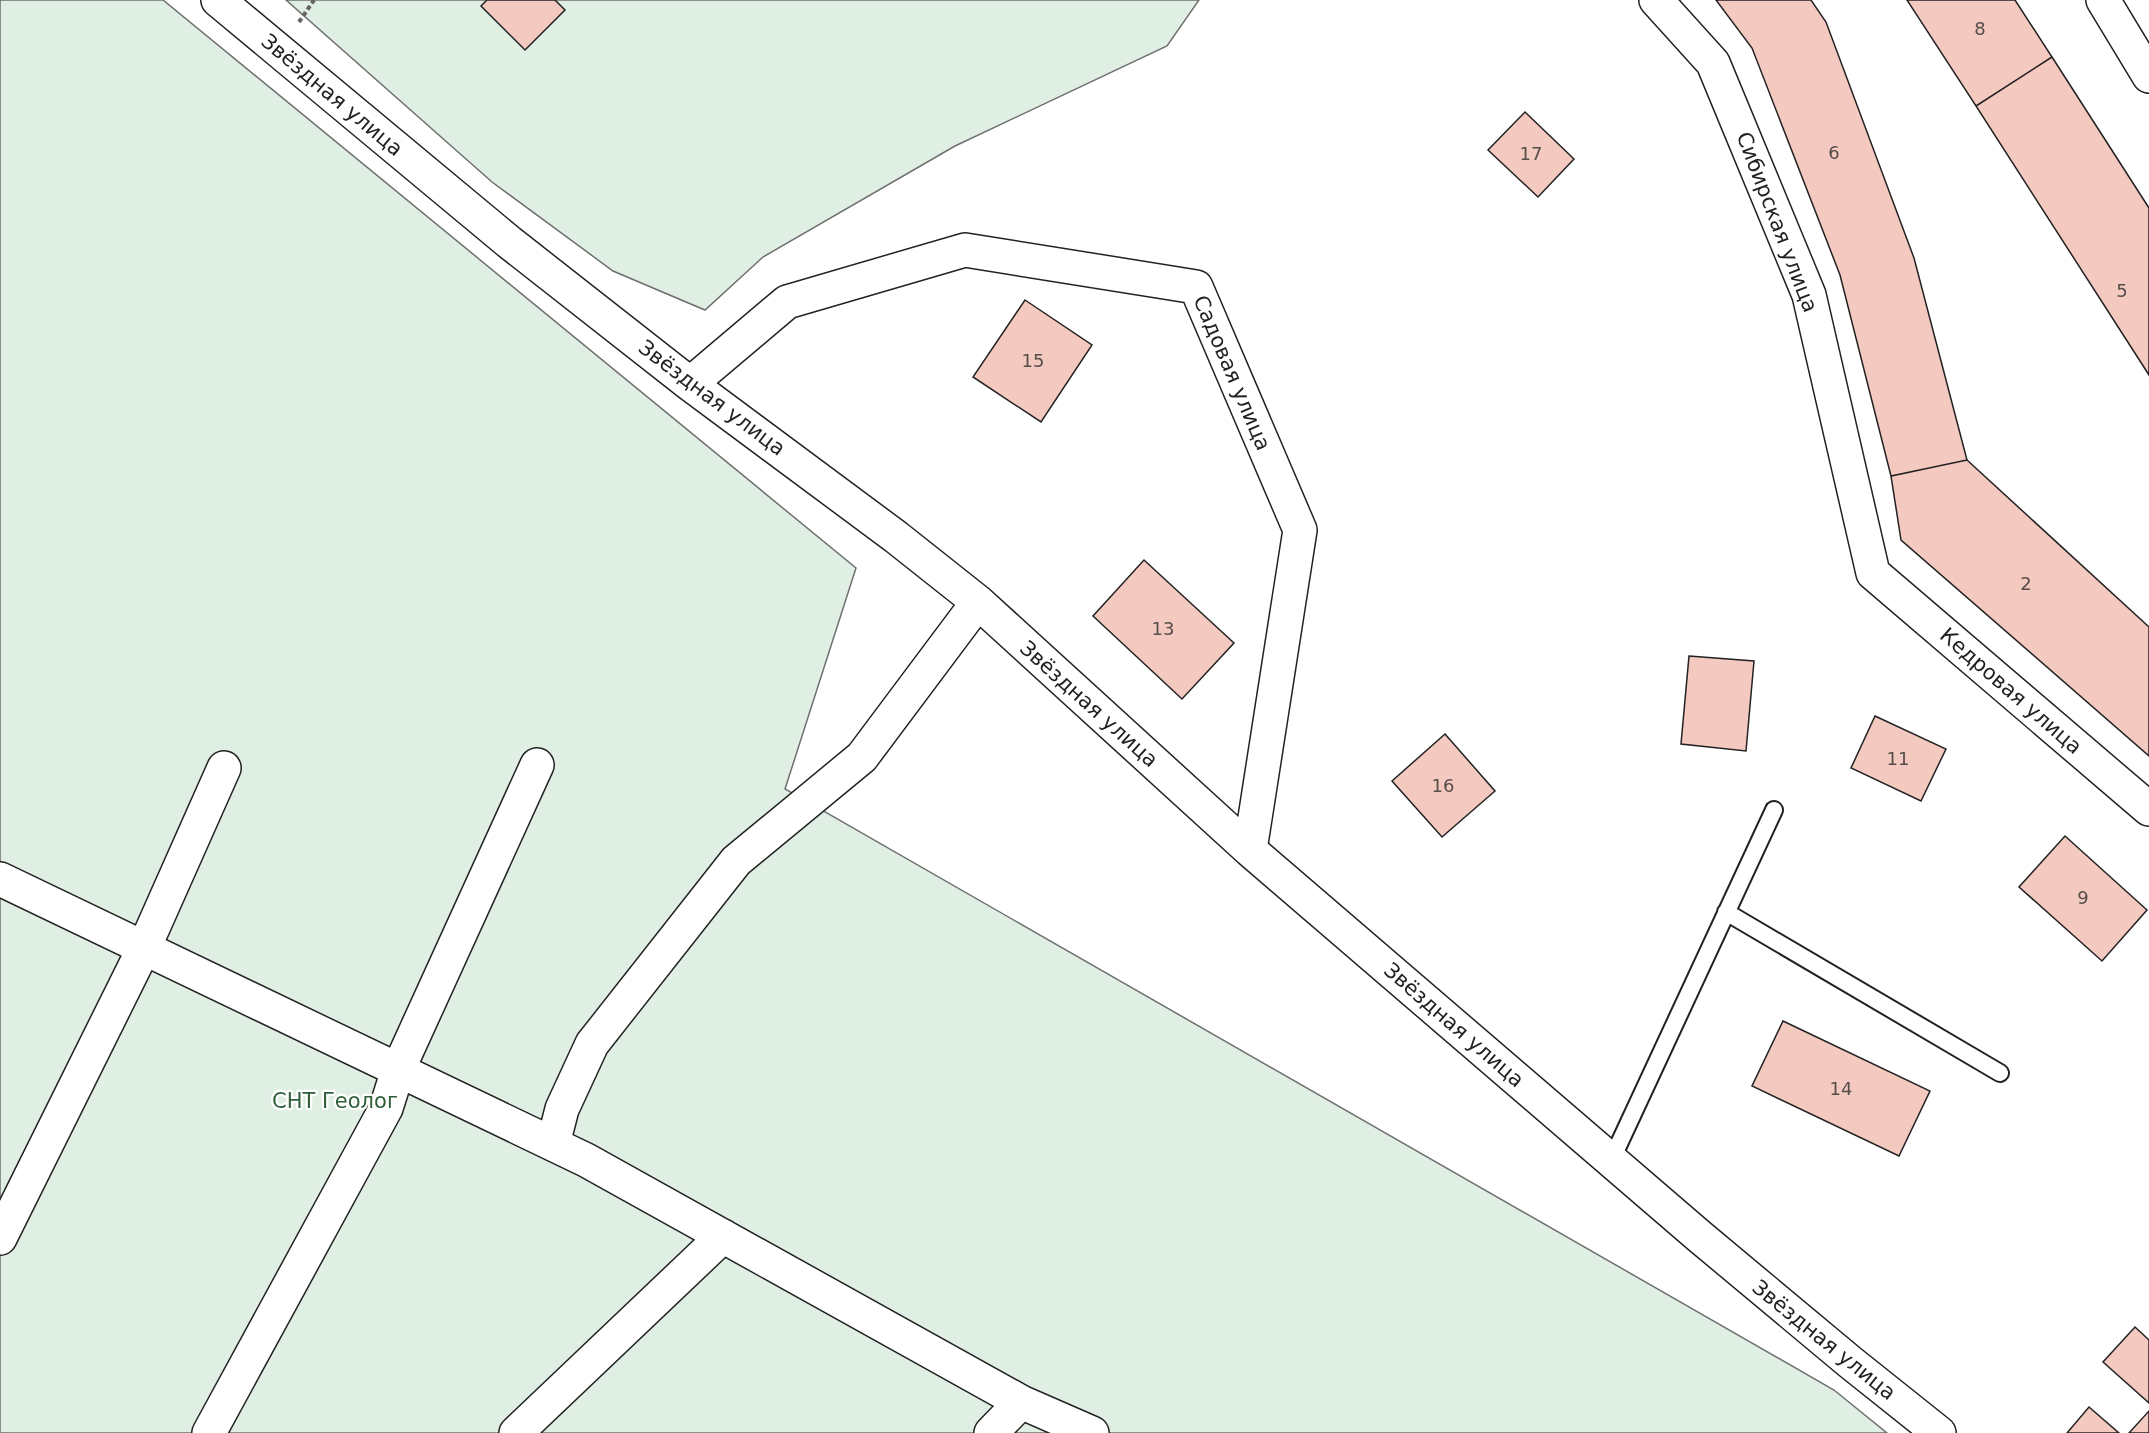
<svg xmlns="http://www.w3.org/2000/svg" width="2149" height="1433" font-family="'DejaVu Sans',sans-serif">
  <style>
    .green { fill: #e0efe3; stroke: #6f6f6f; stroke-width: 1.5 }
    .building { fill: #f3c9c0; stroke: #222; stroke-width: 1.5 }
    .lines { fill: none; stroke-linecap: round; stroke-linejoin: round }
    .lane-casing { stroke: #222; stroke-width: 20 }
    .street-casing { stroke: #222; stroke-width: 36 }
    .path { stroke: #646464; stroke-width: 4; stroke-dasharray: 4.5 3; stroke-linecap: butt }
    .lane { stroke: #fff; stroke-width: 16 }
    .street { stroke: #fff; stroke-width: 33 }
    .labels { text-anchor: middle; stroke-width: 4.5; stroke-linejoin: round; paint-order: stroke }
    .number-label { font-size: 18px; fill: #564c4a }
    .street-label { font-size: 21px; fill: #222; stroke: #fff }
    .park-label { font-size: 21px; fill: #2f5e38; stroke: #fff }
  </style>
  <rect width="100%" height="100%" fill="#fff"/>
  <!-- green -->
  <path class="green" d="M0,0h163l693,568 -71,221 1049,601 53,43h-1887z
    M286,0h913l-32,46 -212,100 -192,111 -58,53 -92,-39 -121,-89z"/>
  <!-- building -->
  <path class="building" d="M487,0h68l10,10 -40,40 -44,-44z
    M1716,0h95l15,22 88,236 53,202 -76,16 -51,-201 -88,-227z
    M1907,0h108l37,57 -76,49z
    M2052,57l97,151v167l-173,-269z
    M1525,112l49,47 -36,38 -50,-47z
    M1025,300l67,45 -51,77 -68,-45z
    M1967,460l182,167v129l-248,-216 -10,-64z
    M1144,560l90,83 -52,56 -89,-83z
    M1689,656l65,5 -8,90 -65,-7z
    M1875,716l71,33 -25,52 -70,-33z
    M1445,734l50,57 -53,46 -50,-56z
    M2065,836l82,74 -45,51 -83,-74z
    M1783,1021l147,70 -31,65 -147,-70z
    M2135,1327l14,13v63l-46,-41z
    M2089,1407l30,26h-52z
    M2149,1411v22h-20z"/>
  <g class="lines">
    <defs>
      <path id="lane" d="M1726,912l274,161
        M1611,1161l163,-351"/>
      <path id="street" d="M218,0l291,242 181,142 206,153 82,65 272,248 449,386 151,126 89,71
        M1656,0l57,63 96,232 64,278 276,236
        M2103,0l46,76
        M690,384l97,-82 178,-52 231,37 104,243 -50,320
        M0,879l586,281 435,242 71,31
        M553,1144l9,-35 30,-65 144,-183 126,-104 116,-155
        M0,1238l144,-290 80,-180
        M209,1433l177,-325 12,-38 139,-305
        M516,1433l207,-197
        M991,1433l30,-31"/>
    </defs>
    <!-- lane casing -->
    <use href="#lane" class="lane-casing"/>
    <!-- street casing -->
    <use href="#street" class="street-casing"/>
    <!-- path -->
    <path class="path" d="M299,22l15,-22"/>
    <!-- lane -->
    <use href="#lane" class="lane"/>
    <!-- street -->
    <use href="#street" class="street"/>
  </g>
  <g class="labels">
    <!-- number labels -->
    <g class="number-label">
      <text x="1980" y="35">8</text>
      <text x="1834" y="159">6</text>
      <text x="1531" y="160">17</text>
      <text x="2122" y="297">5</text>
      <text x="1033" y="367">15</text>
      <text x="2026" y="590">2</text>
      <text x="1163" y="635">13</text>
      <text x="1898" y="765">11</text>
      <text x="1443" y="792">16</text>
      <text x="2083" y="904">9</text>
      <text x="1841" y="1095">14</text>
    </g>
    <!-- street labels -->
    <g class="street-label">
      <text transform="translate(332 95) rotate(40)" y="7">Звёздная улица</text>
      <text transform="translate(1777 222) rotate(69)" y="7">Сибирская улица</text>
      <text transform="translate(1232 373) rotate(67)" y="7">Садовая улица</text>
      <text transform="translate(712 398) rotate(37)" y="7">Звёздная улица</text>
      <text transform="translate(2011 691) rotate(41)" y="7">Кедровая улица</text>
      <text transform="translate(1089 704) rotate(42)" y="7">Звёздная улица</text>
      <text transform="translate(1454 1025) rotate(41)" y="7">Звёздная улица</text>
      <text transform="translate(1824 1340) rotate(39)" y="7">Звёздная улица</text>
    </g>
    <!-- park labels -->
    <g class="park-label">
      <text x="335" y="1108">СНТ Геолог</text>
    </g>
  </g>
</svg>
